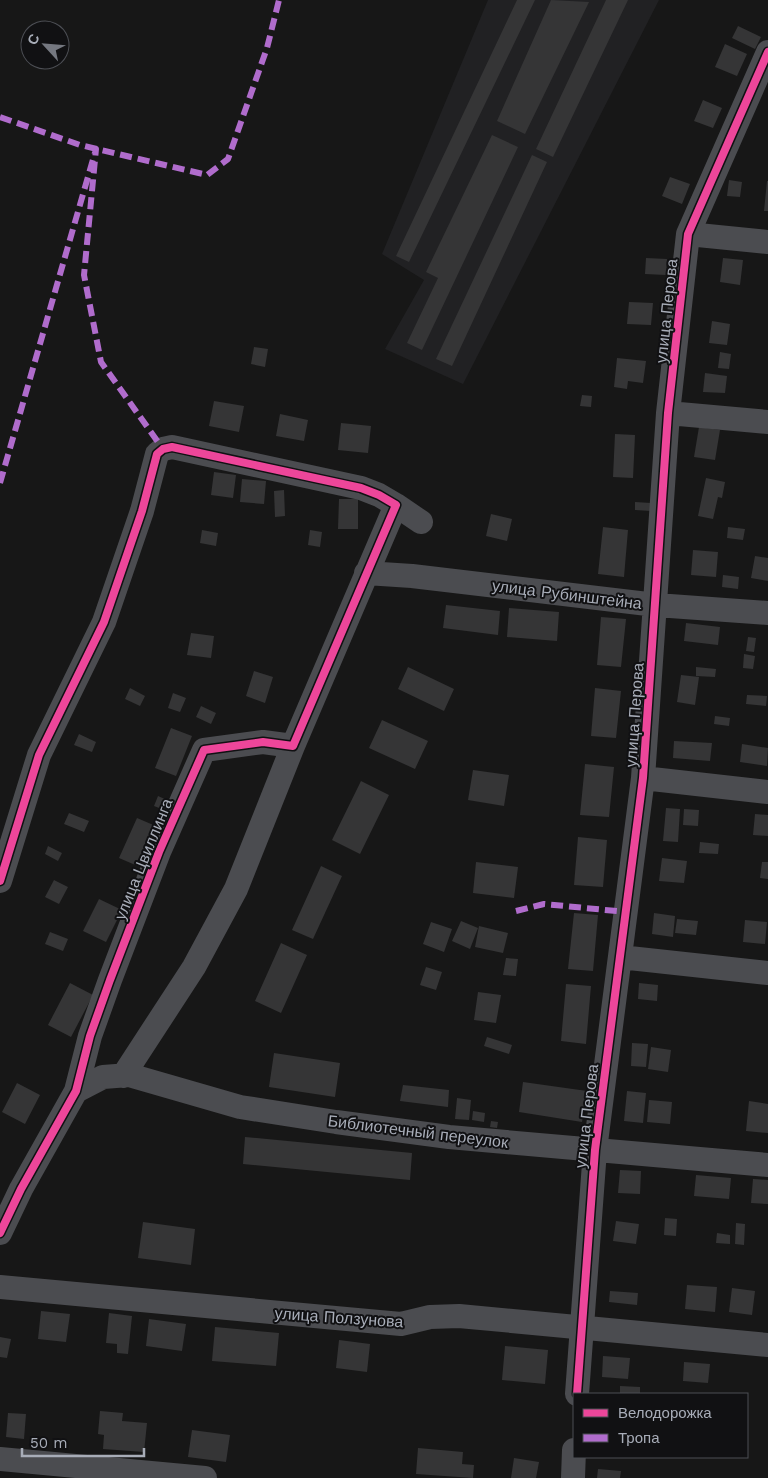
<svg xmlns="http://www.w3.org/2000/svg" width="768" height="1478" font-family="'Work Sans',sans-serif">
  <style>
    .built { fill: #212123 }
    .building { fill: #353536 }
    .lines { fill: none; stroke-linecap: round; stroke-linejoin: round }
    .minor { stroke: #4b4c50; stroke-width: 24 }
    .quiet { stroke: #b06ccc; stroke-width: 6; stroke-dasharray: 12 6; stroke-linecap: butt }
    .cycleway-casing { stroke: #111113; stroke-width: 11 }
    .cycleway { stroke: #ed469a; stroke-width: 8 }
    .labels { text-anchor: middle; stroke-width: 4; stroke-linejoin: round; paint-order: stroke }
    .street-label { font-size: 16px; fill: #a8adb8; stroke: #111113 }
  </style>
  <rect width="100%" height="100%" fill="#171717"/>
  <!-- built -->
  <path class="built" d="M488,0h171l-196,384 -78,-35 39,-69 -42,-26z"/>
  <!-- building -->
  <path class="building" d="M517,0h18l-126,262 -13,-6z
    M551,0l38,2 -64,132 -28,-13z
    M606,0h22l-75,157 -17,-8z
    M738,26l23,11 -6,12 -23,-11z
    M725,44l22,10 -10,22 -22,-9z
    M703,100l19,8 -9,20 -19,-7z
    M492,135l26,12 -96,203 -15,-7 31,-65 -12,-6z
    M532,155l15,7 -95,204 -16,-7z
    M670,177l20,7 -8,20 -20,-8z
    M729,180l13,2 -2,15 -13,-1z
    M767,181h1v30h-4z
    M646,258l21,1 -1,16 -21,-1z
    M723,258l20,2 -3,25 -20,-3z
    M629,302l24,1 -2,22 -24,-1z
    M712,321l18,3 -3,21 -18,-2z
    M254,347l14,2 -3,18 -14,-3z
    M720,352l11,2 -2,15 -11,-1z
    M617,358l29,3 -3,22 -15,-2 -1,8 -13,-2z
    M705,373l22,3 -2,17 -22,-1z
    M582,395l10,1 -1,11 -11,-1z
    M214,401l30,5 -5,26 -30,-6z
    M280,414l28,6 -4,21 -28,-5z
    M341,423l30,3 -3,27 -30,-3z
    M699,427l21,3 -5,30 -21,-3z
    M615,434l20,1 -2,43 -20,-1z
    M214,472l22,3 -3,23 -22,-3z
    M706,478l19,4 -3,16 -4,-1 -5,22 -15,-3z
    M242,479l24,2 -2,23 -24,-2z
    M284,490l1,26 -10,1 -1,-26z
    M339,499h19v30h-20z
    M635,502l16,1v8l-16,-1z
    M491,514l21,5 -5,22 -21,-5z
    M603,527l25,3 -4,47 -26,-3z
    M728,527l17,2 -2,11 -16,-2z
    M202,530l16,3 -2,13 -16,-3z
    M310,530l12,2 -2,15 -12,-2z
    M693,550l25,2 -2,25 -25,-2z
    M755,556l13,2v23l-17,-3z
    M723,575l16,2 -1,12 -16,-2z
    M446,605l54,6 -2,24 -55,-7z
    M509,608l50,4 -2,29 -50,-4z
    M601,617l25,2 -5,48 -24,-2z
    M686,623l34,4 -2,18 -34,-4z
    M191,633l23,3 -3,22 -24,-3z
    M748,637l8,1 -2,14 -8,-1z
    M744,654l11,2 -2,13 -10,-1z
    M408,667l46,22 -10,22 -46,-22z
    M696,667l20,2 -1,8 -19,-1z
    M254,671l19,6 -8,26 -19,-7z
    M681,675l18,2 -4,28 -18,-3z
    M130,688l15,8 -5,10 -15,-7z
    M595,688l26,3 -5,47 -25,-2z
    M173,693l13,5 -6,14 -12,-4z
    M747,695l20,1 -1,10 -20,-2z
    M201,706l15,7 -5,11 -15,-7z
    M715,716l15,2 -1,8 -15,-2z
    M382,720l46,21 -13,28 -46,-21z
    M171,728l21,8 -16,40 -21,-8z
    M79,734l17,8 -4,10 -18,-7z
    M674,741l38,2 -2,18 -37,-3z
    M742,744l26,4 -1,18 -27,-4z
    M585,764l29,3 -5,50 -29,-2z
    M473,770l36,5 -5,31 -36,-6z
    M361,781l28,14 -29,59 -28,-14z
    M158,796l18,8 -4,9 -18,-7z
    M666,808l14,1 -2,33 -15,-1z
    M684,809l15,1 -1,16 -15,-1z
    M69,813l20,8 -5,11 -20,-8z
    M755,814l13,1v21l-15,-1z
    M137,818l21,9 -18,40 -21,-9z
    M578,837l29,3 -4,47 -29,-2z
    M700,842l19,2 -1,10 -19,-1z
    M48,846l14,7 -4,8 -13,-7z
    M662,858l25,3 -3,22 -25,-2z
    M476,862l42,5 -4,31 -41,-5z
    M762,862h6v17l-8,-1z
    M321,866l21,10 -29,63 -21,-9z
    M54,880l14,7 -9,17 -14,-7z
    M99,899l23,11 -16,32 -23,-11z
    M574,913l24,2 -5,56 -25,-2z
    M654,913l21,3 -2,21 -21,-3z
    M677,919l21,2 -2,14 -21,-2z
    M745,920l22,2 -2,22 -22,-2z
    M461,921l17,7 -8,21 -18,-8z
    M431,922l21,7 -8,23 -21,-8z
    M479,926l29,7 -5,20 -28,-6z
    M50,932l18,7 -5,12 -18,-7z
    M281,943l26,12 -26,58 -26,-12z
    M506,958l12,1 -2,17 -13,-1z
    M426,967l16,5 -6,18 -16,-5z
    M70,983l23,12 -22,42 -23,-12z
    M639,983l19,2 -1,16 -19,-2z
    M566,984l25,2 -5,58 -25,-3z
    M478,992l23,3 -5,28 -22,-3z
    M487,1037l25,8 -3,9 -25,-8z
    M632,1043l16,1 -2,23 -15,-1z
    M651,1047l20,3 -3,22 -20,-3z
    M274,1053l66,10 -5,34 -66,-10z
    M523,1082l64,9 -5,31 -63,-10z
    M17,1083l23,12 -15,29 -23,-12z
    M403,1085l46,5 -1,17 -48,-6z
    M627,1091l19,2 -3,30 -19,-2z
    M457,1098l14,2 -2,20 -14,-1z
    M649,1100l23,2 -2,22 -23,-2z
    M749,1101l19,3v29l-22,-2z
    M473,1111l12,2 -1,9 -12,-2z
    M491,1121l7,1 -1,6 -7,-1z
    M245,1137l167,16 -2,27 -167,-16z
    M620,1170l21,1 -1,23 -22,-1z
    M696,1175l35,3 -2,21 -35,-3z
    M753,1179l15,1v24l-17,-1z
    M665,1218l12,1 -1,17 -12,-1z
    M616,1221l23,3 -3,20 -23,-3z
    M143,1222l52,7 -4,36 -53,-7z
    M736,1223l9,1 -1,21 -9,-1z
    M717,1233l13,2v9l-14,-1z
    M687,1285l30,2 -2,25 -30,-3z
    M732,1288l23,3 -3,24 -23,-3z
    M610,1291l28,2 -1,12 -28,-3z
    M41,1311l29,3 -4,28 -28,-3z
    M109,1313l23,3 -4,38 -11,-1v-9l-11,-1z
    M149,1319l37,5 -4,27 -36,-5z
    M215,1327l64,6 -3,33 -64,-5z
    M0,1337l11,2 -4,19 -7,-1z
    M339,1340l31,4 -3,28 -31,-4z
    M505,1346l43,4 -3,34 -43,-4z
    M603,1356l27,2 -2,21 -26,-2z
    M684,1362l26,2 -2,19 -25,-2z
    M620,1386l20,1v7h-20z
    M100,1411l23,2 -1,8 25,2 -3,29 -41,-3 1,-14 -6,-1z
    M8,1413l18,1 -2,25 -18,-2z
    M192,1430l38,5 -4,27 -38,-5z
    M418,1448l45,4 -1,12 12,1 -1,13 -57,-4z
    M514,1458l25,4 -3,16h-25z
    M598,1469l23,2 -1,7h-23z"/>
  <g class="lines">
    <!-- minor -->
    <path class="minor" d="M688,234l80,8
      M668,413l100,9
      M396,505l25,17
      M366,573l46,3 244,29 112,8
      M643,778l125,14
      M0,881l39,-126 65,-133 38,-111 15,-57 6,-5 9,-2 189,41 18,7 17,10 -103,241 -30,-4 -59,8 -45,102 -49,128 -20,56 -14,55 -55,98 -21,44
      M620,957l148,16
      M123,1076l71,-109 42,-78 57,-143
      M76,1091l27,-14 26,-2 111,32 96,15 113,15 319,28
      M0,1287l401,37 29,-7 29,-1 309,29
      M577,1394l18,-244 48,-372 25,-365 20,-179 80,-182
      M0,1459l205,19
      M573,1478l1,-28"/>
    <!-- quiet -->
    <path class="quiet" d="M0,117l80,28 127,30 21,-16 39,-111 12,-48
      M0,483l96,-334 -12,126 17,87 62,87
      M516,911l28,-7 82,8"/>
    <defs>
      <path id="cycleway" d="M0,881l39,-126 65,-133 38,-111 15,-57 6,-5 9,-2 189,41 18,7 17,10 -103,241 -30,-4 -59,8 -45,102 -49,128 -20,56 -14,55 -55,98 -21,44
        M577,1394l18,-244 48,-372 25,-365 20,-179 80,-182"/>
    </defs>
    <!-- cycleway casing -->
    <use href="#cycleway" class="cycleway-casing"/>
    <!-- cycleway -->
    <use href="#cycleway" class="cycleway"/>
  </g>
  <g class="labels">
    <!-- street labels -->
    <g class="street-label">
      <text transform="translate(666 311) rotate(-84)" y="6">улица Перова</text>
      <text transform="translate(567 594) rotate(7)" y="6">улица Рубинштейна</text>
      <text transform="translate(634 715) rotate(-86)" y="6">улица Перова</text>
      <text transform="translate(143 859) rotate(-68)" y="6">улица Цвиллинга</text>
      <text transform="translate(586 1116) rotate(-83)" y="6">улица Перова</text>
      <text transform="translate(418 1131) rotate(7)" y="6">Библиотечный переулок</text>
      <text transform="translate(339 1317) rotate(4)" y="6">улица Ползунова</text>
    </g>
  </g>
  <!-- legend -->
  <rect x="573" y="1393" width="175" height="65" fill="#111113" stroke="#4d4f55"/>
  <rect x="583" y="1409" width="25" height="8" fill="#ed469a" stroke="#4d4f55"/>
  <text x="618" y="1418" font-size="15" fill="#a8adb8">Велодорожка</text>
  <rect x="583" y="1434" width="25" height="8" fill="#b06ccc" stroke="#4d4f55"/>
  <text x="618" y="1443" font-size="15" fill="#a8adb8">Тропа</text>
  <!-- north arrow -->
  <g transform="translate(45 45) rotate(296)"><circle r="24" fill="#111113" stroke="#4d4f55"/>
  <path d="M0-4L9 19L0 12L-9 19Z" fill="#757880"/>
  <text y="-8" font-size="14" font-weight="bold" text-anchor="middle" fill="#a8adb8">С</text>
  </g>
  <!-- scale -->
  <path d="M22 1448v8h122v-8" fill="none" stroke="#a8adb8" stroke-width="2.5"/>
  <text x="30" y="1448" font-size="15" fill="#a8adb8" stroke="#111113" stroke-width="4" paint-order="stroke">50 m</text>
</svg>
